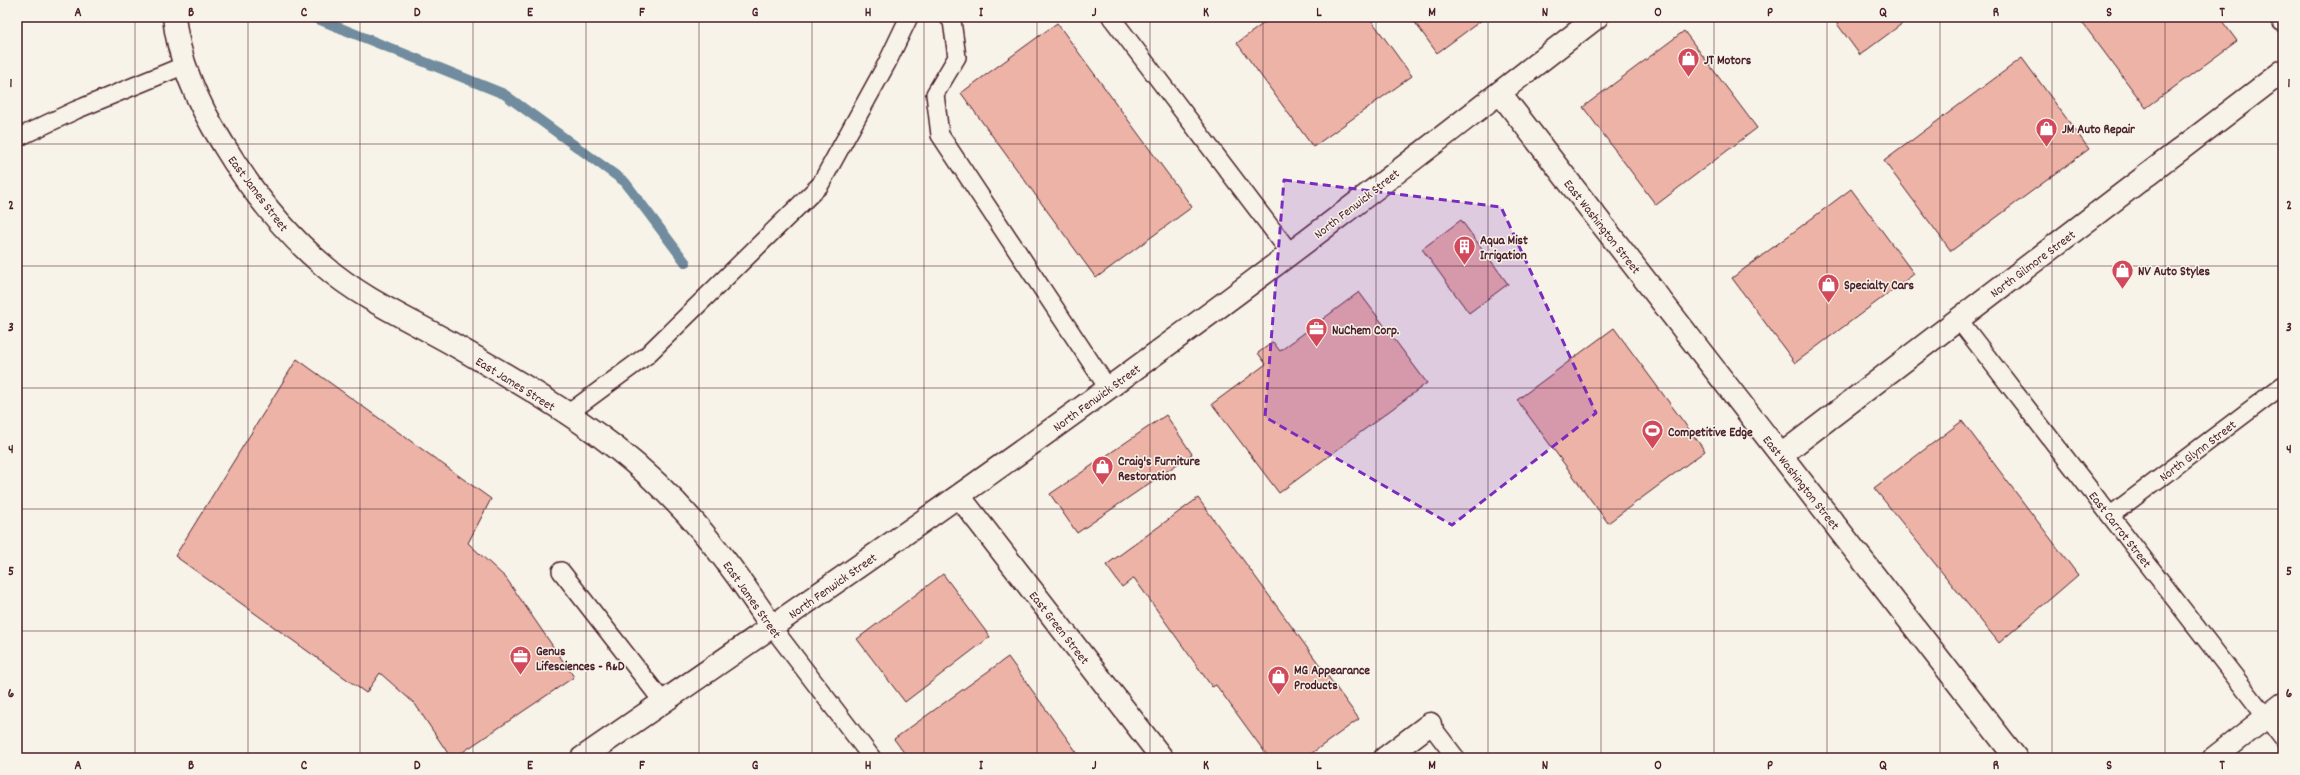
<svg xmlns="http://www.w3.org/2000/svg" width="2300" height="775" font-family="Dekko,sans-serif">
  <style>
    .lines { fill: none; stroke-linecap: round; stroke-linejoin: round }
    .stream { stroke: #708c9e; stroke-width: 10 }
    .building { fill: #edb3a7; stroke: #4a1f2b }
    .lane-casing { stroke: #4a1f2b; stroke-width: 20 }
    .street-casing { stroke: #4a1f2b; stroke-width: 25 }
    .lane { stroke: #f7f3e8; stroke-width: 17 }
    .street { stroke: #f7f3e8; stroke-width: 22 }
    .marked { fill: #7b2cbf; fill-opacity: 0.2; stroke: #7b2cbf; stroke-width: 3; stroke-dasharray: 8 5; stroke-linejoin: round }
    .grid { fill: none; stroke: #4a1f2b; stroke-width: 1; stroke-opacity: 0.55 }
    .labels { text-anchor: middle; stroke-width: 3; stroke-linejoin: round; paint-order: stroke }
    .poi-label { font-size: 13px; font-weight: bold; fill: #4a1f2b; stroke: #f7f3e8; text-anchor: start }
    .street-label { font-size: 13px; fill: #4a1f2b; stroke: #f7f3e8 }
    .neatline { fill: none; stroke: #4a1f2b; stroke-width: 1.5 }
    .grid-label { font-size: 13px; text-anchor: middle; font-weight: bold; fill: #4a1f2b }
  </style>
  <rect width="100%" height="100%" fill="#f7f3e8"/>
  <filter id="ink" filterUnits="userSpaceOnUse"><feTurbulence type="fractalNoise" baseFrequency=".025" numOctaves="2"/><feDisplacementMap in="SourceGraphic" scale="8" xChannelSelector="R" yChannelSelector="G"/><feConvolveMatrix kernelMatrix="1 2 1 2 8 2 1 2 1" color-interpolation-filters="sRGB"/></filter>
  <g filter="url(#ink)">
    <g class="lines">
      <!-- stream -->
      <path class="stream" d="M313,17l191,77 121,88 61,81"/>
    </g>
    <!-- building -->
    <path class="building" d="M1272,17h97l43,59 -99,71 -76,-104z
      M1411,17h75l-49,36z
      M1832,17h79l-51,38z
      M2078,17h141l18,24 -91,67z
      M1057,23l135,184 -96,71 -135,-185z
      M1684,31l73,97 -101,77 -73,-98z
      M2022,58l67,91 -138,102 -67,-90z
      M1851,189l63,85 -119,89 -63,-85z
      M1461,220l47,64 -39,29 -47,-64z
      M1359,292l68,91 -148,110 -67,-89 54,-40 -8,-11 15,-11 7,9z
      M1614,328l91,123 -97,72 -91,-123z
      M297,359l194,140 -23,44 38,35 68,99 -120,81h-3l-36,-54 -35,-31 -14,20 -191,-137z
      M1166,415l26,39 -115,79 -27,-39z
      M1962,421l116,154 -79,68 -125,-155z
      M1198,498l161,221 -54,39h-36l-53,-73 -4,2 -78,-109 -12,9 -16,-22z
      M943,574l47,63 -85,65 -48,-63z
      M1008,657l73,101h-173l-14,-19z"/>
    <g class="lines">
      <defs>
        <path id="lane" d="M948,17l4,4 5,36 -22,37 5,41 168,253
          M1111,17l180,237
          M17,138l59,-28 109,-45
          M1958,319l325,420
          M566,415l80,-59 174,-171 67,-122 22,-46
          M2111,515l172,-130
          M561,571l102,131
          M772,627l100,131
          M1430,724l26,34"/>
        <path id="street" d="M174,17c5,45 25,89 49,127 27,45 61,88 101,122 39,34 87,54 132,80 54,31 111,64 160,102 65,51 112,111 156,179
          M2281,17l2,3
          M1500,93l516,665
          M1781,455l502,-384
          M959,496l203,262
          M582,758c192,-133 385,-265 573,-404 150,-109 296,-224 442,-337
          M1385,758l45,-34
          M2214,758l69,-54"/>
      </defs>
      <!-- lane casing -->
      <use href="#lane" class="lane-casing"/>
      <!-- street casing -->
      <use href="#street" class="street-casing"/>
      <!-- lane -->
      <use href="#lane" class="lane"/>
      <!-- street -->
      <use href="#street" class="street"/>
    </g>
  </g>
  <!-- marked area -->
  <path class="marked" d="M1284,180l217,27 95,206 -144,112 -187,-108z"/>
  <!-- grid -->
  <path class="grid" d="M135,17v741M248,17v741M360,17v741M473,17v741M586,17v741M699,17v741M812,17v741M924,17v741M1037,17v741M1150,17v741M1263,17v741M1376,17v741M1488,17v741M1601,17v741M1714,17v741M1827,17v741M1940,17v741M2052,17v741M2165,17v741M17,144h2266M17,266h2266M17,388h2266M17,509h2266M17,631h2266"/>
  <!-- icons -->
  <defs>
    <symbol id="shop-pin" viewBox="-11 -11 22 30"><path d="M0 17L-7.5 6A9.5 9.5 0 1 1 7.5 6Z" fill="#d1495b" stroke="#f7f3e8"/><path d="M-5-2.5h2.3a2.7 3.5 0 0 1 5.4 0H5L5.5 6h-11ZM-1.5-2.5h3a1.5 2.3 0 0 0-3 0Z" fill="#fff"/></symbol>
    <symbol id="building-pin" viewBox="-11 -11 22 30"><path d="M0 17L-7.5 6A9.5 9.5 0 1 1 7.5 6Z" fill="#d1495b" stroke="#f7f3e8"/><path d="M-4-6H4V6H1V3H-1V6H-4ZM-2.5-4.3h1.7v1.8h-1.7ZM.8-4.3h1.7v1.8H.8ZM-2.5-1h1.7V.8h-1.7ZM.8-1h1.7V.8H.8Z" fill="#fff"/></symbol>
    <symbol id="office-pin" viewBox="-11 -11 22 30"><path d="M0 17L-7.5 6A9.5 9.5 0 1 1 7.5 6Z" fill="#d1495b" stroke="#f7f3e8"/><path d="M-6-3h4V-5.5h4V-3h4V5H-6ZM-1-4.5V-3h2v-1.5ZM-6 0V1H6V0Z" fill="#fff"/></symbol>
    <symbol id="stadium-pin" viewBox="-11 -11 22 30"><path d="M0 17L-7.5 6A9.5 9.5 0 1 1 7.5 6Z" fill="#d1495b" stroke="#f7f3e8"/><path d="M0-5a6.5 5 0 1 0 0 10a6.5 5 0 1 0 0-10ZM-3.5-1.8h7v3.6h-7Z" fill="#fff"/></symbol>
  </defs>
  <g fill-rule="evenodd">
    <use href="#shop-pin" x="1676" y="46" width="25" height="34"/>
    <use href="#shop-pin" x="2034" y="116" width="25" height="34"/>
    <use href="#building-pin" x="1452" y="234" width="25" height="34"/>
    <use href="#shop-pin" x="2110" y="258" width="25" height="34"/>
    <use href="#shop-pin" x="1816" y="272" width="25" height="34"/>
    <use href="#office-pin" x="1304" y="316" width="25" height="34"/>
    <use href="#stadium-pin" x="1640" y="418" width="25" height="34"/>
    <use href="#shop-pin" x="1090" y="454" width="25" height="34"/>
    <use href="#office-pin" x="508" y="644" width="25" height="34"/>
    <use href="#shop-pin" x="1266" y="664" width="25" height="34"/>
  </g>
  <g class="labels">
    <!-- poi labels -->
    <g class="poi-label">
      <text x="1704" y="64">JT Motors</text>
      <text x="2062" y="133">JM Auto Repair</text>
      <text x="1480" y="244">Aqua Mist<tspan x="1480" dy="15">Irrigation</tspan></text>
      <text x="2138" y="275">NV Auto Styles</text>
      <text x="1844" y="289">Specialty Cars</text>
      <text x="1332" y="334">NuChem Corp.</text>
      <text x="1668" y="436">Competitive Edge</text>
      <text x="1118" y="465">Craig's Furniture<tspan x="1118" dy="15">Restoration</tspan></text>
      <text x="536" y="655">Genus<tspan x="536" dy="15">Lifesciences - R&amp;D</tspan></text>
      <text x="1294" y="674">MG Appearance<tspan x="1294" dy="15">Products</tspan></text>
    </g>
    <!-- street labels -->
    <g class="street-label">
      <text transform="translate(259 193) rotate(53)" y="5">East James Street</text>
      <text transform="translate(1356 203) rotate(-38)" y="5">North Fenwick Street</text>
      <text transform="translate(1603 226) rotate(52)" y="5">East Washington Street</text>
      <text transform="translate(2032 263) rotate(-37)" y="5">North Gilmore Street</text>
      <text transform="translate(516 383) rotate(32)" y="5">East James Street</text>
      <text transform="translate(1096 397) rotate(-36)" y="5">North Fenwick Street</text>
      <text transform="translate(2197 450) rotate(-37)" y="5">North Glynn Street</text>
      <text transform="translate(1802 482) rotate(52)" y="5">East Washington Street</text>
      <text transform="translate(2121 529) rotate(52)" y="5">East Carrot Street</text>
      <text transform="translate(832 585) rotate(-35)" y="5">North Fenwick Street</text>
      <text transform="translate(753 599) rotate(55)" y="5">East James Street</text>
      <text transform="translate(1060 627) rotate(52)" y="5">East Green Street</text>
    </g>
  </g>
  <!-- margin -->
  <rect width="2300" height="775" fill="none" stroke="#f7f3e8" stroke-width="44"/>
  <rect x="22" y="22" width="2256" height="731" class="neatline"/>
  <g class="grid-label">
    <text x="78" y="16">A</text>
    <text x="191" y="16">B</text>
    <text x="304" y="16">C</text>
    <text x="417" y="16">D</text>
    <text x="530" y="16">E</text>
    <text x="642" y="16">F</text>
    <text x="755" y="16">G</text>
    <text x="868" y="16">H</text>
    <text x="981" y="16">I</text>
    <text x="1094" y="16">J</text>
    <text x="1206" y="16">K</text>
    <text x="1319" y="16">L</text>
    <text x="1432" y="16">M</text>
    <text x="1545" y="16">N</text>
    <text x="1658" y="16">O</text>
    <text x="1770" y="16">P</text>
    <text x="1883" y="16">Q</text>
    <text x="1996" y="16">R</text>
    <text x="2109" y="16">S</text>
    <text x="2222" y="16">T</text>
    <text x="11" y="87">1</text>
    <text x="2289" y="87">1</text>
    <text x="11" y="209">2</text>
    <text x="2289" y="209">2</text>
    <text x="11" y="331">3</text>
    <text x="2289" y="331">3</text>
    <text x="11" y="453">4</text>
    <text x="2289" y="453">4</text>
    <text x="11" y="575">5</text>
    <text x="2289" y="575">5</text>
    <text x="11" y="697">6</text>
    <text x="2289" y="697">6</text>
    <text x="78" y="769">A</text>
    <text x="191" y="769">B</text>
    <text x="304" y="769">C</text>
    <text x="417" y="769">D</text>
    <text x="530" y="769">E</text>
    <text x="642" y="769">F</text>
    <text x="755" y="769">G</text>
    <text x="868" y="769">H</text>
    <text x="981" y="769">I</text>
    <text x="1094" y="769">J</text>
    <text x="1206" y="769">K</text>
    <text x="1319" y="769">L</text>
    <text x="1432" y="769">M</text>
    <text x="1545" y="769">N</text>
    <text x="1658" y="769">O</text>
    <text x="1770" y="769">P</text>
    <text x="1883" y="769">Q</text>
    <text x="1996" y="769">R</text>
    <text x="2109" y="769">S</text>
    <text x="2222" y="769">T</text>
  </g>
</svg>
